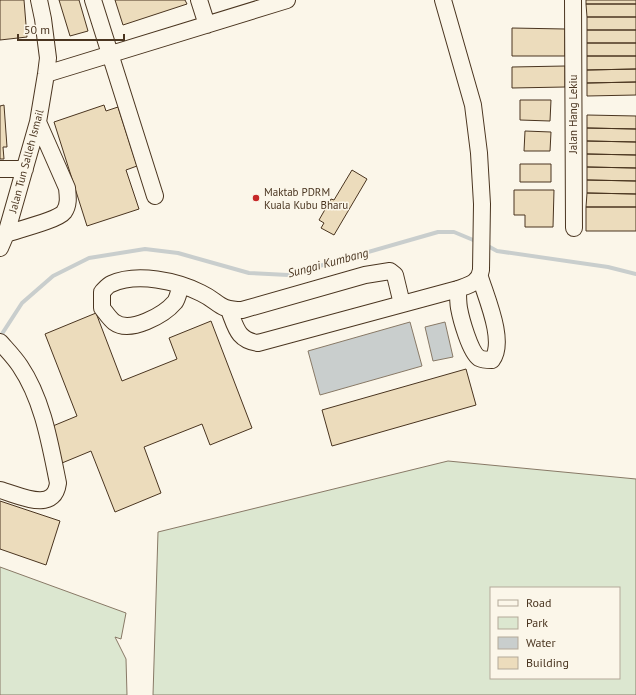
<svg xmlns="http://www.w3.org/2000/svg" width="636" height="695" font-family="'PT Sans',sans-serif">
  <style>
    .green { fill: #dce7d0; stroke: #887966; fill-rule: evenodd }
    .water { fill: #c9cecd; stroke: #887966 }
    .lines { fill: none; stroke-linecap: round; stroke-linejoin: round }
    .stream { stroke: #c9cecd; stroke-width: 4 }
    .building { fill: #ecdcbc; stroke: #4a3520 }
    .minor-casing { stroke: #4a3520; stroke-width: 18 }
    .minor { stroke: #fbf6e9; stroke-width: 16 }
    .poi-dot { fill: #c62828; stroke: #fbf6e9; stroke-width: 1.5 }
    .labels { text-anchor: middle; stroke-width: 3; stroke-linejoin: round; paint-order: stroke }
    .street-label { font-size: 11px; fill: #4a3520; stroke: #fbf6e9 }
    .poi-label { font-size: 11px; fill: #4a3520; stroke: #fbf6e9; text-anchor: start }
    .water-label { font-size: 12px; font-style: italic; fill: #4a3520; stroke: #fbf6e9 }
  </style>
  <rect width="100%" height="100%" fill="#fbf6e9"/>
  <!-- green -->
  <path class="green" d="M448,461l188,18v216h-483l5,-163zM491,588h128v90h-128z
    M0,567l126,46 -5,26 -6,-2 11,22 1,36h-127z"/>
  <!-- water -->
  <path class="water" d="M410,322l12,44 -102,29 -12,-44z
    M445,322l8,35 -20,4 -8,-34z"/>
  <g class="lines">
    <!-- stream -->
    <path class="stream" d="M486,245l11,6 111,16 28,7
      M0,337l22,-34 31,-27 36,-18 56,-9 33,4 71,20 39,2 150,-43h16l24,10"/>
  </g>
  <!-- building -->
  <path class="building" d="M0,0h24l3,37 -27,3z
    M59,0h20l9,31 -18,5z
    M115,0h70l2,4 -64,21z
    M586,0h50v4h-50z
    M586,4h50v13h-49z
    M587,17h49v13h-49z
    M512,28l53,1v27h-53z
    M587,30h49v13h-49z
    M587,43h49v13h-49z
    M587,56h49v13l-49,1z
    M565,66v21l-53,1v-21z
    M636,69v13l-49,1v-13z
    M636,82v13l-49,1v-13z
    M520,100h31l-1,21 -30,-1z
    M4,105l3,42h-4l1,12h-4v-53z
    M104,105l2,6 12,-4 19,59 -11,4 13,39 -52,17 -33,-104z
    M587,115l49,1v13l-49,-1z
    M587,128l49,1v13l-49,-1z
    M525,131l26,1 -1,19h-26z
    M587,141l49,1v13l-49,-1z
    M587,154l49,1v13l-49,-1z
    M520,164h31v18h-31z
    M587,167l49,1v13l-49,-1z
    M352,170l15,9 -33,56 -13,-7 3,-5 -5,-3 12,-21 3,1z
    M587,180l49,1v13l-49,-1z
    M514,190h40l-1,37h-28v-12h-11z
    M587,193l49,1v13h-50z
    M586,207h50v24h-50z
    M96,313l26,68 55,-22 -8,-21 42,-17 41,107 -42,17 -8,-21 -58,23 17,46 -46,19 -24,-61 -29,12 -14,-35 29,-12 -32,-82z
    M466,369l10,36 -144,41 -10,-36z
    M0,501l60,20 -14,44 -46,-16z"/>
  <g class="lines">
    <defs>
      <path id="minor" d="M93,0l62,196
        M199,0l8,25
        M573,0l1,228
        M46,74l241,-74
        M0,169h25
        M6,234c11,-4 52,-14 58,-22 5,-7 4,-15 3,-24l-29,-66
        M0,248l6,-14 32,-112 8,-48 2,-16 -5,-39 -4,-19
        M181,285c-2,5 -3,13 -6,17 -11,13 -45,32 -61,20 -4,-3 -8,-9 -12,-14v-16c3,-3 6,-7 9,-8 26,-12 66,-3 90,9 19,9 17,17 41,17l123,-35 25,-4 5,4 7,29
        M458,289c0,6 0,13 1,19 2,11 11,44 20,50 4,2 9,2 13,2 14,-18 -6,-63 -12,-83
        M229,310c7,17 8,30 29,33l200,-54c11,-4 21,-6 23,-19l1,-66 -3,-51 -6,-48 -30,-105
        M0,342c7,8 14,15 20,24 23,34 30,78 38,117 -4,31 -39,12 -58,7"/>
    </defs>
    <!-- minor casing -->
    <use href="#minor" class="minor-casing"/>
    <!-- minor -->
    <use href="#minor" class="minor"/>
  </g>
  <!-- markers -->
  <circle class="poi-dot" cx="256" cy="198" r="4"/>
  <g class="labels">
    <!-- street labels -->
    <g class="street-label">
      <text transform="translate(573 114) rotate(-90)" y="4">Jalan Hang Lekiu</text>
      <text transform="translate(26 161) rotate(-75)" y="4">Jalan Tun Salleh Ismail</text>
    </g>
    <!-- poi labels -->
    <g class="poi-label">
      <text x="264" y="196">Maktab PDRM<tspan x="264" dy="13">Kuala Kubu Bharu</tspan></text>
    </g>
    <!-- water labels -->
    <g class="water-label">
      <text transform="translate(328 263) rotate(-15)" y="4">Sungai Kumbang</text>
    </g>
  </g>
  <!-- legend -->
  <rect x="490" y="587" width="130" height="92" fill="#fbf6e9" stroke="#b4a999"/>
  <rect x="498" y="600" width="20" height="6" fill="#fbf6e9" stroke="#b4a999"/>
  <text x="526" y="607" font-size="12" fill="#4a3520">Road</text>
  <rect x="498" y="617" width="20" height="12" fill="#dce7d0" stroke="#b4a999"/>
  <text x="526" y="627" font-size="12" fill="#4a3520">Park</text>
  <rect x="498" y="637" width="20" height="12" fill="#c9cecd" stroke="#b4a999"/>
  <text x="526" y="647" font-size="12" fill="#4a3520">Water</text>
  <rect x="498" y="657" width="20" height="12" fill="#ecdcbc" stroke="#b4a999"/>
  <text x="526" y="667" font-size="12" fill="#4a3520">Building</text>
  <!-- scale -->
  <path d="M18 34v6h106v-6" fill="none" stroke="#4a3520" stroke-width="2"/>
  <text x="24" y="34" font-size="12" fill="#4a3520" stroke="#fbf6e9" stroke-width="3" paint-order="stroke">50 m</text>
</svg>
